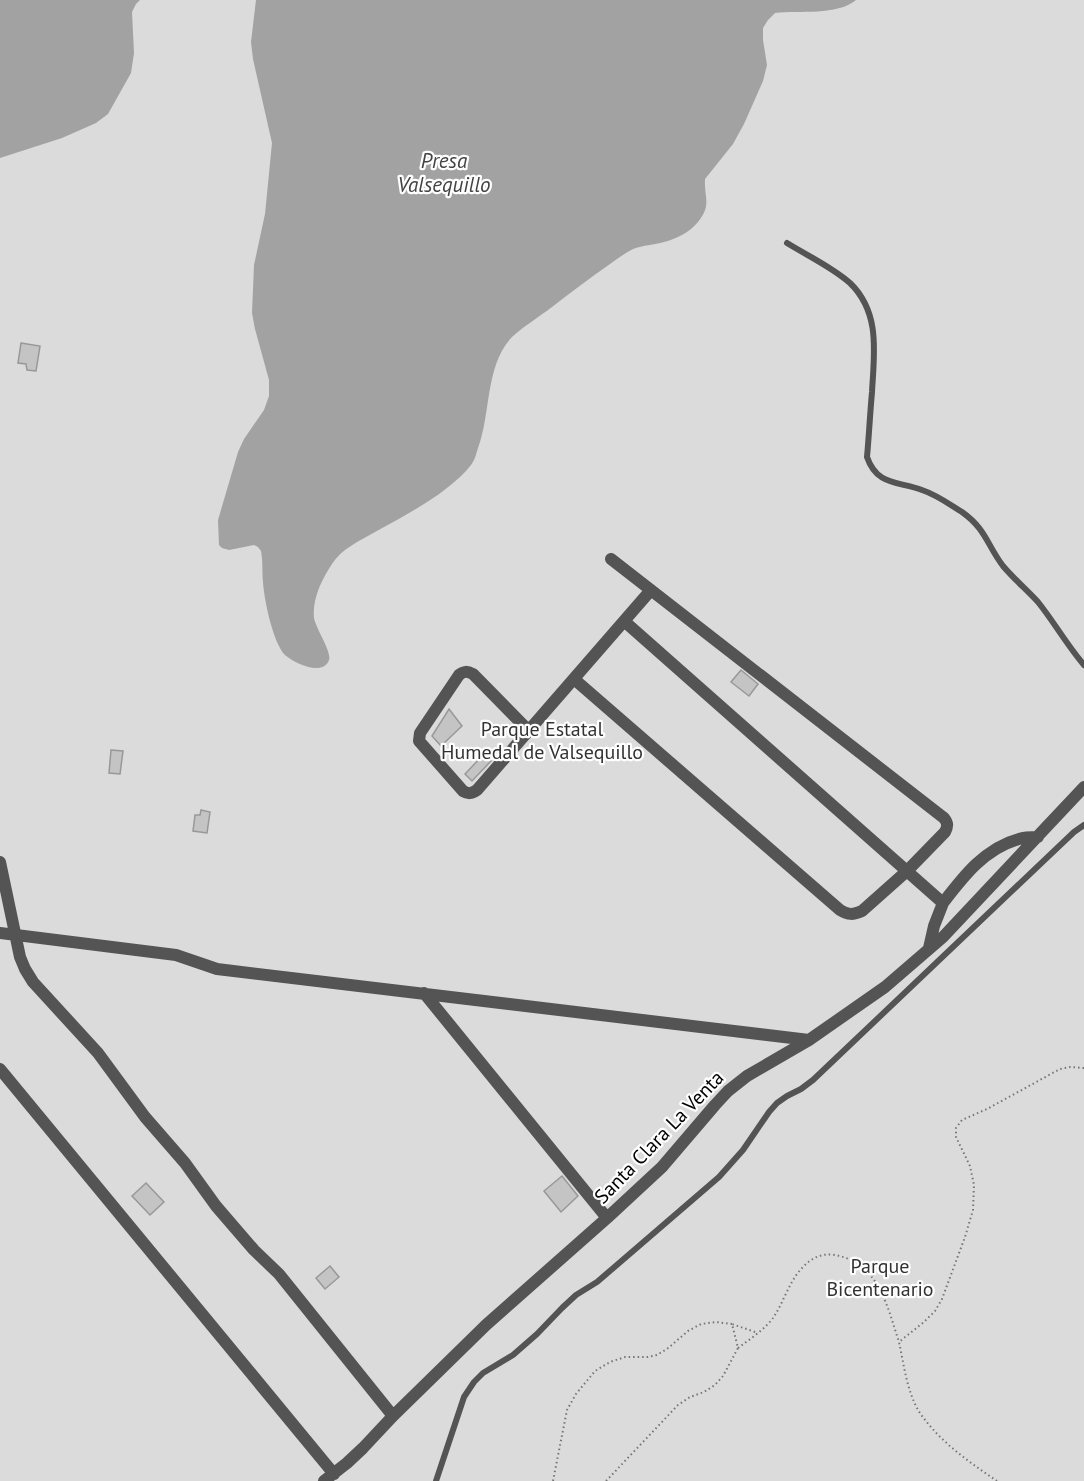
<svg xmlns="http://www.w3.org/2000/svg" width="1084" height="1481" font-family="'PT Sans',sans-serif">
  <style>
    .green { fill: #dbdbdb }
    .water { fill: #a2a2a2 }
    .building { fill: #c4c4c4; stroke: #989898; stroke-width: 1.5 }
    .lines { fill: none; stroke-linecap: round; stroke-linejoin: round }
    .path { stroke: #767676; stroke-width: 2; stroke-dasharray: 1.5 3; stroke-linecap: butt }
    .lane { stroke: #545454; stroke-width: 6 }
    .street { stroke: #545454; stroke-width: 12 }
    .labels { text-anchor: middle; stroke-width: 4.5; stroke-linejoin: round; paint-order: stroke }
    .park-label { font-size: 20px; fill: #323232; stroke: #fff }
    .street-label { font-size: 20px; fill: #000; stroke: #fff }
    .water-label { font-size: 21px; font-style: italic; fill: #434343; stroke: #fff }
  </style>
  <rect width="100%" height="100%" fill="#fff"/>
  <!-- green -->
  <path class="green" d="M0,0h1084v1481h-1084z"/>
  <!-- water -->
  <path class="water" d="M0,0h140l-4,4 -4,8 2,41 -3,20 -23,41 -12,9 -34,15 -62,20z
    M256,0h600c-19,16 -57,10 -81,13l-7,7 -5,8v12l4,25 -4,16 -19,43 -11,20 -28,35c-1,20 7,25 -7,43 -8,10 -22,17 -34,20 -10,3 -21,3 -31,7 -8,4 -16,10 -23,15 -20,14 -39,28 -58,43 -13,10 -28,19 -40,30 -27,28 -21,77 -34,111 -2,6 -3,12 -7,17 -21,27 -65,50 -96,67 -15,9 -33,16 -43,32 -10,15 -20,35 -18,54 2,11 18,34 15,42 -6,17 -35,3 -44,-5 -12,-12 -21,-56 -22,-73 -1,-10 0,-21 -2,-31l-3,-4 -4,-2 -25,5 -7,-2 -3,-3 -1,-25 20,-68 6,-13 20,-29 5,-14v-16l-14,-51 -3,-16 2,-48 11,-51 7,-71 -19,-84 -2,-17z"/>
  <!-- building -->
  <path class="building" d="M21,343l19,3 -4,25 -9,-1 -1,-6 -8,-1z
    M741,670l17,14 -9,12 -18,-14z
    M449,709l13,17 -21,20 -9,-10z
    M111,750l12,1 -3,23 -11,-1z
    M484,754l7,7 -19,20 -7,-7z
    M201,810l9,2 -3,21 -14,-2 2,-16h5z
    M562,1176l16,20 -17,16 -17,-21z
    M146,1183l18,19 -14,13 -18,-19z
    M330,1266l9,11 -14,12 -9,-11z"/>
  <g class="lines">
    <!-- path -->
    <path class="path" d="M738,1348c12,-9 26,-18 35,-30 11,-16 16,-37 30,-51 9,-10 20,-14 32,-12 44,8 52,51 64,87
      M553,1481l14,-71 9,-16 19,-23 15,-9 15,-5h23l9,-2 10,-6 21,-18 13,-7 15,-2 16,2
      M606,1481l72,-76 12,-8 14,-5 11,-7 8,-9 15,-28 -6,-24 26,9
      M997,1481c-28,-19 -57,-39 -77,-68 -13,-20 -16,-48 -21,-71l25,-20 11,-11 7,-12 23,-62 8,-27 1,-25 -4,-19 -14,-29v-9l6,-8 25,-11 73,-40 10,-2 14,1"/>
    <!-- lane -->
    <path class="lane" d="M787,243c21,13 45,24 63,40 31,30 24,71 22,109 -2,22 -3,43 -5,65 10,29 31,24 55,33 15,5 27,14 40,22 24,17 25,33 41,54 11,13 24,24 35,36 16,20 29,43 46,63
      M436,1481l28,-84 10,-15 9,-9 30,-18 24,-21 25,-26 14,-13 21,-13 14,-12 108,-93 24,-27 26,-38 8,-9 10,-7 14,-7 12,-9 261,-248 10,-7"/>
    <!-- street -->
    <path class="street" d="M624,621l319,282 -9,23 -5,22
      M574,679l266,231c8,5 13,5 22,1l45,-40 38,-39c3,-6 3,-9 -1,-14l-333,-259
      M529,731l-56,-57c-6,-3 -9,-3 -14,1l-39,58 -1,8 44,50c5,3 8,3 14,-1l174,-200
      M0,862l20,95 5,12 8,13 65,71 47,64 40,46 31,43 38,44 25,24 114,142
      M943,903c20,-26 42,-55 76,-64 6,-2 13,-2 19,-2
      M0,933l176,22 41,14 592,71
      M424,993l183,225
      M0,1069l334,405
      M324,1481l23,-18 16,-15 30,-32 93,-91 121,-107 55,-51 53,-62 13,-14 19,-15 62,-36 76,-53 58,-50 141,-150"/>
  </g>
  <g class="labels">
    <!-- park labels -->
    <g class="park-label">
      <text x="542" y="736">Parque Estatal<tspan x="542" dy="23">Humedal de Valsequillo</tspan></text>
      <text x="880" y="1273">Parque<tspan x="880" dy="23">Bicentenario</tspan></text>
    </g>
    <!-- street labels -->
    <g class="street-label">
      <text transform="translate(659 1137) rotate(-46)" y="7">Santa Clara La Venta</text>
    </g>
    <!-- water labels -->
    <g class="water-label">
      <text x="444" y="168">Presa<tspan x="444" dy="24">Valsequillo</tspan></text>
    </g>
  </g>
</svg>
